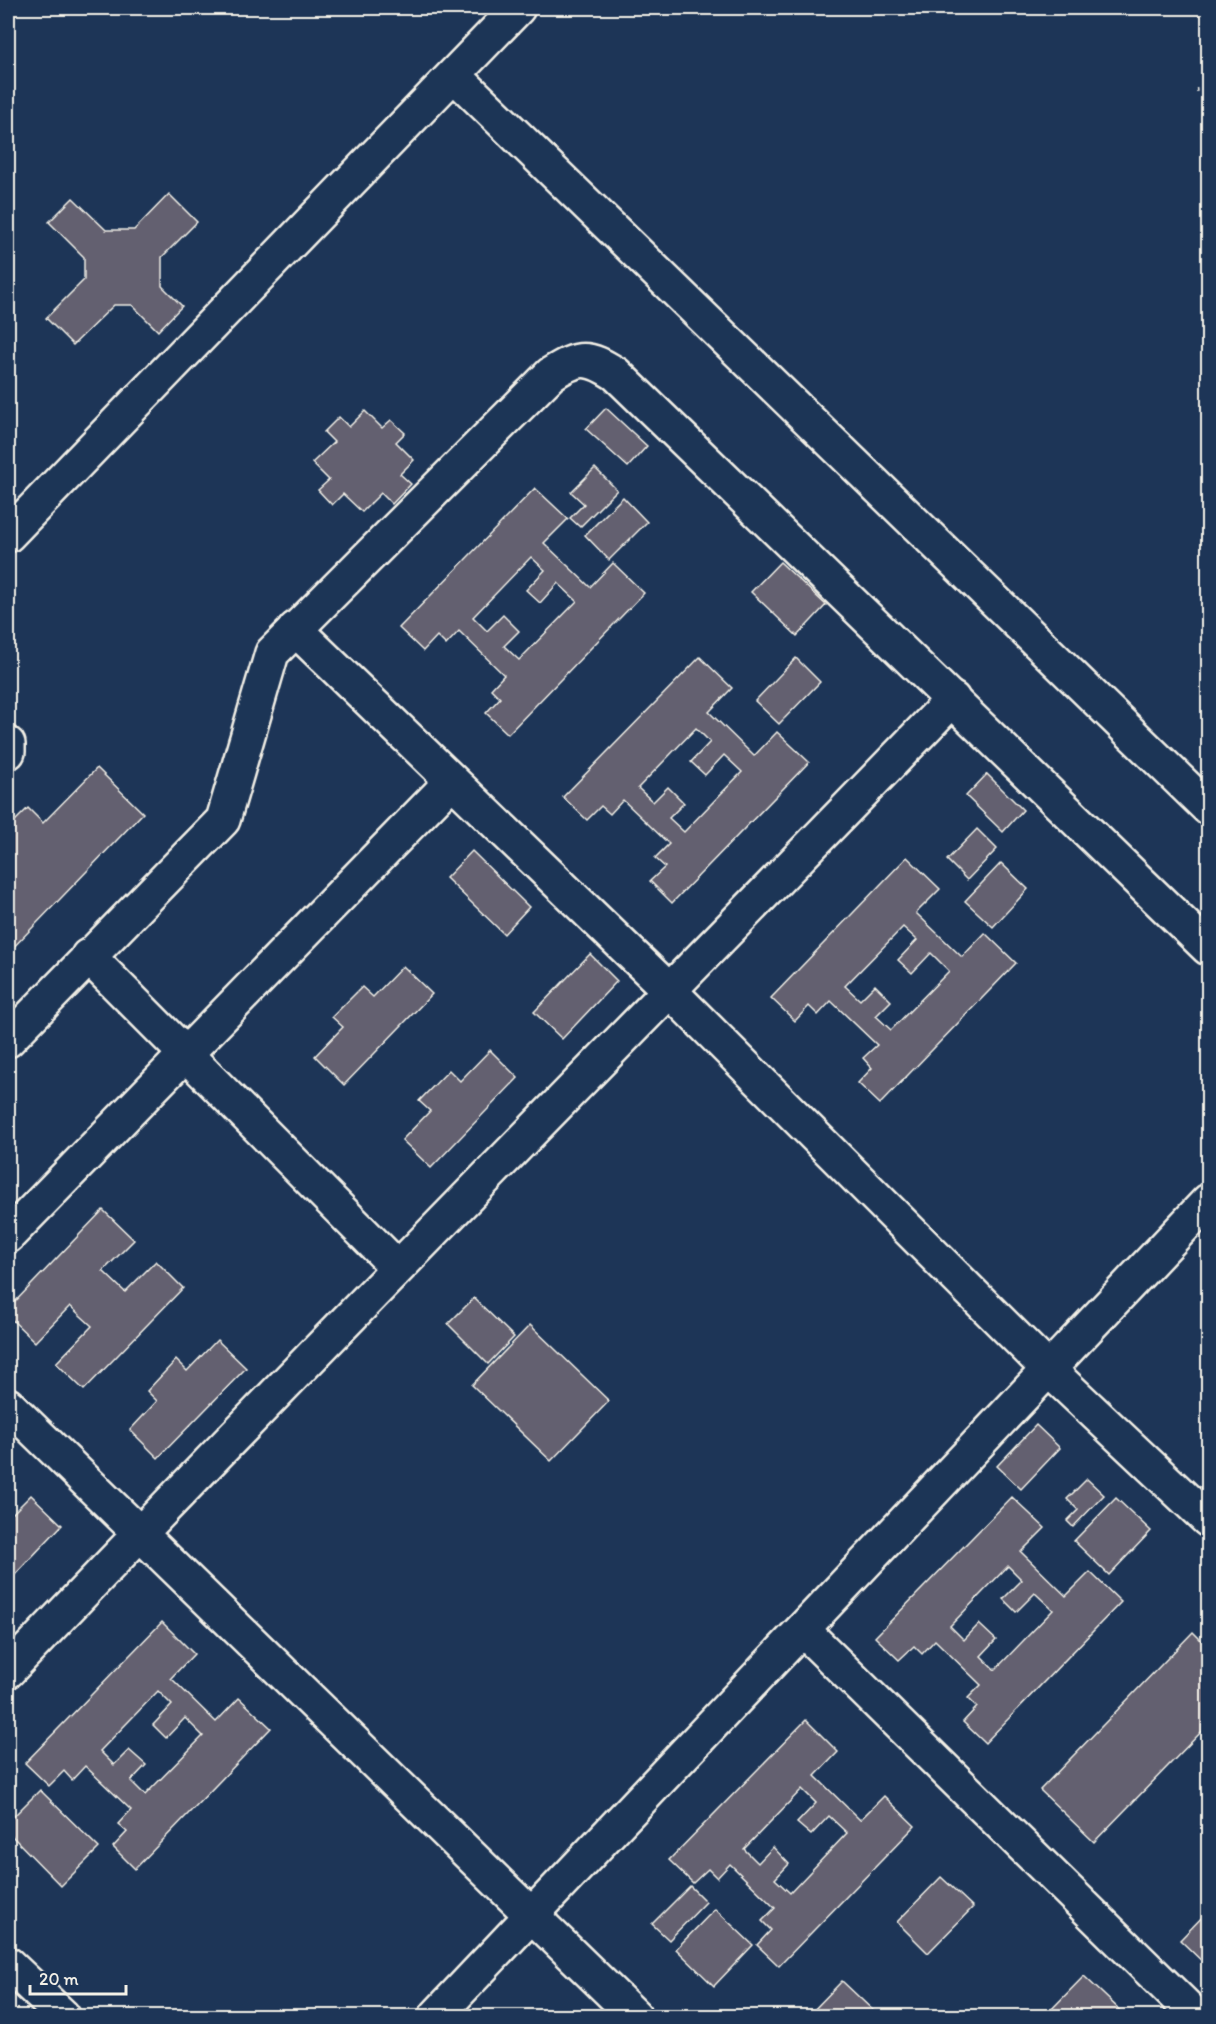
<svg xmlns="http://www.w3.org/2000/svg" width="1216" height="2024" font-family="Itim,sans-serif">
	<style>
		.building { fill: #646170; stroke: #f4f1e8; stroke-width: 1.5; fill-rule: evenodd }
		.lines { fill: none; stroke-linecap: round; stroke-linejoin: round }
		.minor-casing { stroke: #f4f1e8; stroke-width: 38 }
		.path { stroke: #f4f1e8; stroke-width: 4; stroke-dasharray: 1.5 4.5; stroke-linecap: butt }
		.minor { stroke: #1d3557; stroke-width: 33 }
	</style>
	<rect width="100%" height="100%" fill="#1d3557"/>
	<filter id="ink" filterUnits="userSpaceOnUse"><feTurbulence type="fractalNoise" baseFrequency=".0167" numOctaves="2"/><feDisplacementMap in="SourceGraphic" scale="12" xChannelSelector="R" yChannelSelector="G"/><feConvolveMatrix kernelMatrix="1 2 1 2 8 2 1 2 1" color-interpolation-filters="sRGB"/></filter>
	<g filter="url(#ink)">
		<g class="building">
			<path d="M169 194 197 222 162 257V286L182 306 158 331 132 305H114L73 345 46 318 84 280V257L49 222 73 198 106 230H134Z"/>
			<path d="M606 408 647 446 628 467 586 429Z"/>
			<path d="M365 411 382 428 391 420 405 433 396 442 414 460 400 474 411 484 392 504 381 493 362 512 343 494 332 505 318 490 329 480 312 463 334 442 324 432 339 417 349 427Z"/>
			<path d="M595 468 617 490 580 527 570 518 584 504 571 492Z"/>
			<path d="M535 488 568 519 544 543 590 587 613 563 644 593 508 734 486 713 500 698 491 689 504 675 459 631 446 645 437 636 423 651 399 628ZM531 557 545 570 526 590 540 603 558 583 577 601 519 660 504 646 519 631 503 615 487 631 473 617Z"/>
			<path d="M623 497 647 522 609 560 585 535Z"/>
			<path d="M780 562 826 605 797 636 751 592Z"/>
			<path d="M700 657 732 688 709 712 754 756 777 732 809 762 672 903 650 881 665 867 655 858 669 844 623 800 610 814 601 806 587 820 563 797ZM696 728 710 742 691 762 705 775 724 755 742 772 684 832 669 818 684 803 668 787 653 802 638 788Z"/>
			<path d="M796 658 820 682 779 724 755 701Z"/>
			<path d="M97 768 143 813 8 953V828L28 808 43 823Z"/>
			<path d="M987 774 1023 810 1003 832 966 796Z"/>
			<path d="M977 829 997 849 967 880 947 860Z"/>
			<path d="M472 851 529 907 504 934 446 878Z"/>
			<path d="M907 857 940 889 916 913 962 957 985 933 1016 963 880 1104 858 1083 872 1068 863 1058 877 1045 831 1001 818 1015 809 1006 795 1021 771 998ZM903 927 917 940 898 960 912 973 931 953 949 971 891 1030 876 1016 891 1001 875 985 860 1000 845 986Z"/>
			<path d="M1001 863 1028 889 993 927 965 901Z"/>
			<path d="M590 954 617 981 562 1039 534 1012Z"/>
			<path d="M403 966 432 994 344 1085 315 1056 343 1027 332 1017 362 987 373 997Z"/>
			<path d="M490 1050 518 1078 431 1168 402 1140 430 1111 419 1101 449 1070 460 1081Z"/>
			<path d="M103 1210 134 1240 103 1271 125 1292 156 1261 183 1288 84 1390 56 1363 92 1326 70 1306 35 1342 8 1316V1309Z"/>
			<path d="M474 1298 514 1337 488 1364 448 1324Z"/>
			<path d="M530 1325 609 1401 551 1461 472 1385Z"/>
			<path d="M217 1340 246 1368 158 1458 130 1430 157 1401 147 1391 176 1360 187 1371Z"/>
			<path d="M1036 1425 1060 1448 1021 1489 997 1466Z"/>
			<path d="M1087 1479 1104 1495 1073 1527 1067 1521 1078 1510 1067 1499Z"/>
			<path d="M31 1495 62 1525 8 1582V1518Z"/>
			<path d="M1012 1497 1045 1528 1021 1552 1066 1596 1090 1572 1121 1602 985 1743 963 1722 977 1707 968 1698 981 1685 935 1640 922 1654 914 1646 899 1660 875 1637ZM1008 1566 1022 1580 1003 1599 1016 1612 1035 1593 1053 1610 995 1670 981 1656 996 1640 979 1624 964 1640 950 1626Z"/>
			<path d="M1116 1498 1151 1531 1109 1575 1074 1541Z"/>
			<path d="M162 1622 194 1654 171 1678 216 1722 239 1698 271 1728 135 1869 113 1847 127 1832 118 1824 131 1810 85 1766 72 1780 64 1771 49 1786 25 1763ZM158 1691 172 1705 153 1725 166 1738 185 1718 203 1736 145 1795 131 1781 146 1765 129 1750 114 1765 100 1751Z"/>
			<path d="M1193 1632 1208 1647V1725L1094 1842 1040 1790Z"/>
			<path d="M806 1720 838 1752 815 1776 860 1820 884 1796 915 1826 779 1966 757 1945 771 1930 762 1921 775 1908 730 1864 717 1878 708 1869 693 1883 669 1860ZM802 1789 816 1803 797 1823 811 1835 829 1816 847 1833 790 1893 775 1879 789 1864 773 1847 758 1863 744 1849Z"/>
			<path d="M40 1790 99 1848 61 1886 8 1832V1822Z"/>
			<path d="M941 1877 973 1907 928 1953 897 1922Z"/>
			<path d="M690 1886 706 1902 669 1940 652 1924Z"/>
			<path d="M715 1909 753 1945 714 1986 676 1949Z"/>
			<path d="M1208 1911V1967L1180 1940Z"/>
			<path d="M1084 1976 1122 2012 1117 2016H1045Z"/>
			<path d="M842 1981 879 2016H808Z"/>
		</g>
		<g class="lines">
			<defs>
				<g id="minor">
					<path d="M454 75 1208 808"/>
					<path d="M8 535 518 8"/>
					<path d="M295 629 670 991 1049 1370 1208 1520"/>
					<path d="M8 744V752"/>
					<path d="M88 956 396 1266"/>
					<path d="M8 1040 223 820 272 653 551 374C579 356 588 356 616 374L1208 948"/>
					<path d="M8 1236 451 782"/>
					<path d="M8 1405 635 2016"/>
					<path d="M803 1630 1196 2016"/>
					<path d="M8 1671C320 1344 639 1024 953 699"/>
					<path d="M8 1964 63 2016"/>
					<path d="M436 2016 1208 1201"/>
				</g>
			</defs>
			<use href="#minor" class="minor-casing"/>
			<path class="path" d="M1196 90 1208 89"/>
			<use href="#minor" class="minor"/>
		</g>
	</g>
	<rect width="1216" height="2024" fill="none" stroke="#1d3557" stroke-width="30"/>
	<rect x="15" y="15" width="1186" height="1994" fill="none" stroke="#f4f1e8" stroke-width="2" filter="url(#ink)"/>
	<path d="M30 1985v9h96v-9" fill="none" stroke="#f4f1e8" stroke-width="3"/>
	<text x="39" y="1985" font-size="18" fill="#f4f1e8" stroke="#1d3557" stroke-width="4.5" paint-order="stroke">20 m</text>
</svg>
